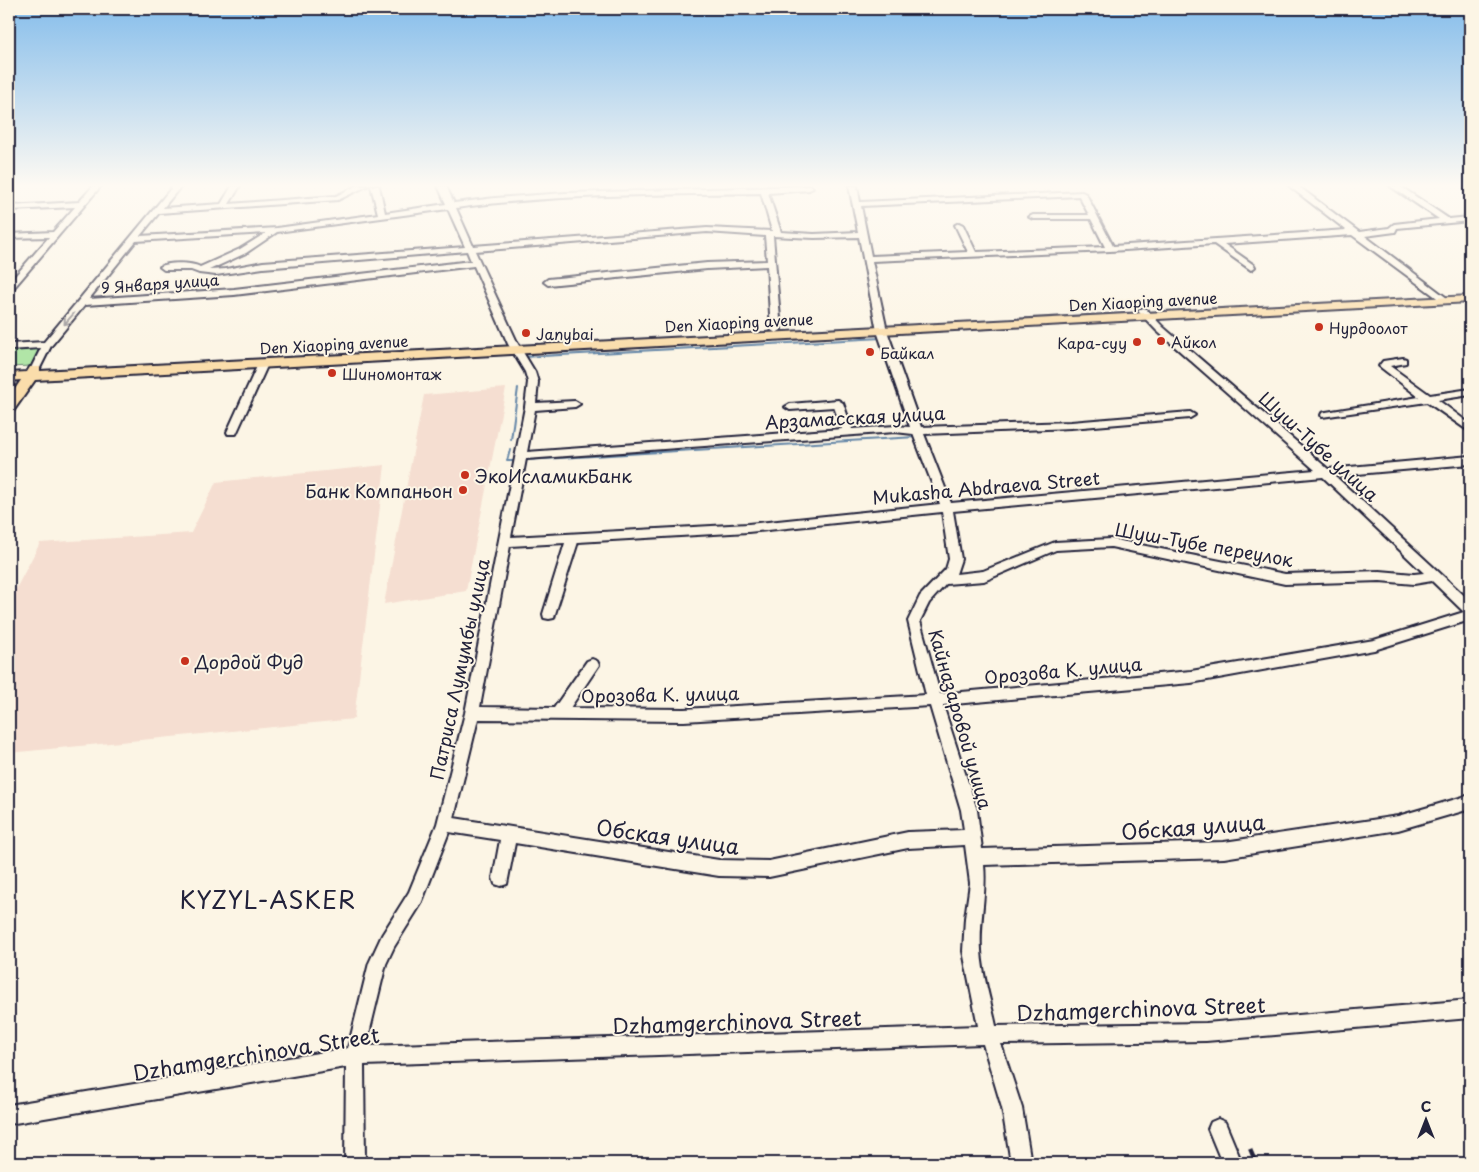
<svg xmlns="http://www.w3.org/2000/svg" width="1479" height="1172" font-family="'Playpen Sans',sans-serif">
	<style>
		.built { fill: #f5ded1 }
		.green { fill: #b1e5a7; stroke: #6a8471 }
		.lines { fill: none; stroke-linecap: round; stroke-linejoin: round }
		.stream { stroke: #6587a8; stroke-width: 2 }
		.minor-casing { stroke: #22223b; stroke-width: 4 }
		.major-casing { stroke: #22223b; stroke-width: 4 }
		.minor { fill: #fcf5e5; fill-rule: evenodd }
		.major { fill: #faddab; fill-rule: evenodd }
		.rail { stroke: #22223b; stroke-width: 4; stroke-dasharray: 11 5; stroke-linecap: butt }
		.oneway { stroke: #9a9698 }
		.poi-dot { fill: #c8321e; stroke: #fcf5e5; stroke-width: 2 }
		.labels { text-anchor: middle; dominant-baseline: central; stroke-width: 4; stroke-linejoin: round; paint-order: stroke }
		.far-street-label { font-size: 15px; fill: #22223b; stroke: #fcf5e5 }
		.far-poi-label { font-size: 15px; fill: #22223b; stroke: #fcf5e5; text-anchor: start }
		.street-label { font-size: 18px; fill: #22223b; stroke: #fcf5e5 }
		.poi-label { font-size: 18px; fill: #22223b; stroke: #fcf5e5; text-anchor: start }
		.near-street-label { font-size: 21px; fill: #22223b; stroke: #fcf5e5 }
		.near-quarter-label { font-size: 24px; letter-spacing: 1px; fill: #22223b; stroke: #fcf5e5 }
	</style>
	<rect width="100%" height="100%" fill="#fcf5e5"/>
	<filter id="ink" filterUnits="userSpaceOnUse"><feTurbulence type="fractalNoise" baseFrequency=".02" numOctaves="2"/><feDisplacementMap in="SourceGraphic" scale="10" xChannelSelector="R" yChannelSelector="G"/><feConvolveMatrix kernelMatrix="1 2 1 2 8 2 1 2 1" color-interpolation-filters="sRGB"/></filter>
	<g filter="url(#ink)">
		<g class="built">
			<path d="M506 388 466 591 384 604 424 395Z"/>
			<path d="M385 465 354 719 9 753V602L40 543 191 533 216 482Z"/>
		</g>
		<path class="green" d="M41 348 31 366 9 367V349Z"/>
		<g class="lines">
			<g class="stream">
				<path d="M890 341 926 437H922"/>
				<path d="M523 357 882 338"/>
				<path d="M511 440 518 388"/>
				<path d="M510 450 507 461H516"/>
				<path d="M526 460 916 437"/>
			</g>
			<defs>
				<g id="minor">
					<path d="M93 186H101L12 290 9 291V283L49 237 9 238V234L53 232 75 207 9 210V206L79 202Z"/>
					<path d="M173 186H181L163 208 221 204 232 186H240L229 204 336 196 356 186H367L338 200 159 213 140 236 277 228 378 214 371 186H379L385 213 446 204 438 186H446L454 203 495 198 565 193 811 186 813 188 809 190 768 193 781 232 814 234 858 232 849 186H857L860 202 1082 192 1086 194 1113 246 1346 230 1289 186H1298L1359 232 1389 228 1394 224 1439 219 1390 186H1400L1449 219 1470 217V221L1397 228 1395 232 1365 236 1447 298V302L1444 303 1352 235 1224 244 1254 265 1255 267 1251 270 1214 244 1110 251 872 261 887 331 921 427 1071 422 1190 412 1195 415 1190 418 1071 428 924 434 951 503 1315 470 1157 331 1138 311 1143 308 1146 309 1163 327 1328 469 1470 456V464L1335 476 1470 601V620L1374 650 1191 683 943 705 977 810 982 849 1224 842 1398 816 1470 795V809L1398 830 1224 858 984 865C987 893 979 921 981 950 982 974 991 1002 996 1026L1206 1023 1470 1000V1018L1206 1041 1001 1044 1022 1108 1031 1163H1011L1002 1108 983 1044 364 1065 365 1163H345L346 1067 9 1124V1105L348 1048 369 963 382 935 409 892 437 824 465 713 525 407 528 382 525 372 508 344 474 266 234 295 85 305 51 346 39 370 36 371 31 368 41 348 9 350V344L44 342ZM761 193 772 231 707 228 473 246 456 208C557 194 659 195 761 193ZM1079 196 1089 215H1033L1029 217 1033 219H1091L1105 247 976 252 963 225 959 223 955 225 968 252 871 256 861 206ZM448 209 465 247 263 262 226 269 209 270 246 253 277 232ZM707 232 765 236 767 261 707 263 548 279 544 282 548 285 707 269 767 266 771 330 776 333 781 330 773 236 814 238 859 237 877 331 910 427 895 426 852 429 843 403 838 400 790 404 785 407 790 410 834 407 842 429 527 452 535 410 575 407 580 404 575 401 536 403 538 382 535 372 518 344 475 251ZM266 233 240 249 200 267C191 262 167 262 160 267L164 270H191L199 273 216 275 263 268 467 251 471 261 234 289 89 299 136 241ZM895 432 913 434 940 504 748 524 511 537 526 459ZM1323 477 1424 573 1414 574 1380 571 1285 574 1111 539 1055 542 983 571 956 574 961 559 953 511ZM942 512 949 559 946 569 920 596 908 621 926 695 684 709 570 708 599 665 597 661 592 659 587 661 554 708 480 707 510 546 565 543 543 614 544 618 549 619 554 618 555 614 578 542 748 532ZM1111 547 1285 584 1380 581 1414 584 1432 581 1464 612 1374 640 1191 671 940 694 920 621 929 603 946 584 984 581 1056 550ZM930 706 961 810 964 830 908 832 769 861 719 860 454 818 478 719 684 721ZM449 832 500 840 493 878 495 884 501 886 507 884 515 843 719 876 769 877 908 848 965 845 970 883 965 918 963 951 978 1026 366 1046 386 964 394 947 421 904Z"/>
					<path d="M1470 186V189L1466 187V186Z"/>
					<path d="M1403 358 1406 359V363L1390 366 1430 395 1470 389V395L1438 400 1470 424V432L1427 402 1322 417 1321 415 1322 413 1326 412 1419 397 1379 366 1383 361Z"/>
					<path d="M263 361 268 364 237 432 236 434H228L227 432 258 364Z"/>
					<path d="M1218 1119 1225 1122 1242 1163H1222L1208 1129 1211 1122Z"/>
				</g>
				<path id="major" d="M1470 296V302L35 380 14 410 9 411V398L21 380 9 381V373L27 372 30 367H40V371Z"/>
			</defs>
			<use href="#minor" class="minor-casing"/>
			<use href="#major" class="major-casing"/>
			<use href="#minor" class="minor"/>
			<use href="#major" class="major"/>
			<path class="rail" d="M1250 1149 1256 1163"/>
		</g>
		<defs><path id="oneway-shaft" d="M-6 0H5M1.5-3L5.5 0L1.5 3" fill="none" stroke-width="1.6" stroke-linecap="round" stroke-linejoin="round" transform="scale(1.25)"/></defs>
		<use class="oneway" href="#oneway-shaft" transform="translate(69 319) rotate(131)"/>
	</g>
	<linearGradient id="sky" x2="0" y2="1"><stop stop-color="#85bdeb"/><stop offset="0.53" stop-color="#fefaf3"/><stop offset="1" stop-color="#fefaf3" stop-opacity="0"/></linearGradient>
	<rect width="1479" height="350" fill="url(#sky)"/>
	<g class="poi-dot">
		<circle cx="1319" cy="327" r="5"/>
		<circle cx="526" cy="333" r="5"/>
		<circle cx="1161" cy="341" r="5"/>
		<circle cx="1137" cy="342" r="5"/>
		<circle cx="870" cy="352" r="5"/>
		<circle cx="332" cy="373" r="5"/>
		<circle cx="465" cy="475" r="5"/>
		<circle cx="463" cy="490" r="5"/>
		<circle cx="185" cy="661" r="5"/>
	</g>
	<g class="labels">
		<g class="far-street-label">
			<text transform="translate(160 283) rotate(-4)">9 Января улица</text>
			<text transform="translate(1143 301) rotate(-3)">Den Xiaoping avenue</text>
			<text transform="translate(739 322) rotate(-3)">Den Xiaoping avenue</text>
			<text transform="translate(334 344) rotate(-3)">Den Xiaoping avenue</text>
		</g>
		<g class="far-poi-label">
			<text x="1329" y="327">Нурдоолот</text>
			<text x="536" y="333">Janybai</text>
			<text x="1171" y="341">Айкол</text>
			<text x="1127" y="342" text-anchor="end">Кара-суу</text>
			<text x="880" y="352">Байкал</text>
			<text x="342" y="373">Шиномонтаж</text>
		</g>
		<g class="street-label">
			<text transform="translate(855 417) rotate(-3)">Арзамасская улица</text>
			<text transform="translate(1319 446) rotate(42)">Шуш-Тубе улица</text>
			<text transform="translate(986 487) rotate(-5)">Mukasha Abdraeva Street</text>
			<text transform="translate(1204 544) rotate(10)">Шуш-Тубе переулок</text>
			<text transform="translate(459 669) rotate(-78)">Патриса Лумумбы улица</text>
			<text transform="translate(1063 670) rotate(-5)">Орозова К. улица</text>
			<text transform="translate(660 694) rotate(-1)">Орозова К. улица</text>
			<text transform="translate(961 719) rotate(74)">Кайназаровой улица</text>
		</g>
		<g class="poi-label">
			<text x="475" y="475">ЭкоИсламикБанк</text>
			<text x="453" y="490" text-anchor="end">Банк Компаньон</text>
			<text x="195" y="661">Дордой Фуд</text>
		</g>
		<g class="near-street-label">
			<text transform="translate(1193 826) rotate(-4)">Обская улица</text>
			<text transform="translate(668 836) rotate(8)">Обская улица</text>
			<text transform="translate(1141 1008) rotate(-2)">Dzhamgerchinova Street</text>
			<text transform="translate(737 1021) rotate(-2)">Dzhamgerchinova Street</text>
			<text transform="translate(256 1053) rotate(-9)">Dzhamgerchinova Street</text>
		</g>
		<g class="near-quarter-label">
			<text x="268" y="899">KYZYL-ASKER</text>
		</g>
	</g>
	<rect width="1479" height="1172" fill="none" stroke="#fcf5e5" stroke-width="30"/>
	<rect x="15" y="15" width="1449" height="1142" fill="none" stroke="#22223b" stroke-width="2" filter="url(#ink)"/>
	<g transform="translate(1426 1120)" stroke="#fcf5e5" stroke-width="4" paint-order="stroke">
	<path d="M0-4L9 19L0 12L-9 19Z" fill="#22223b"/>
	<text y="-8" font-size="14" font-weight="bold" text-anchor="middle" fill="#22223b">С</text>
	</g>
</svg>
